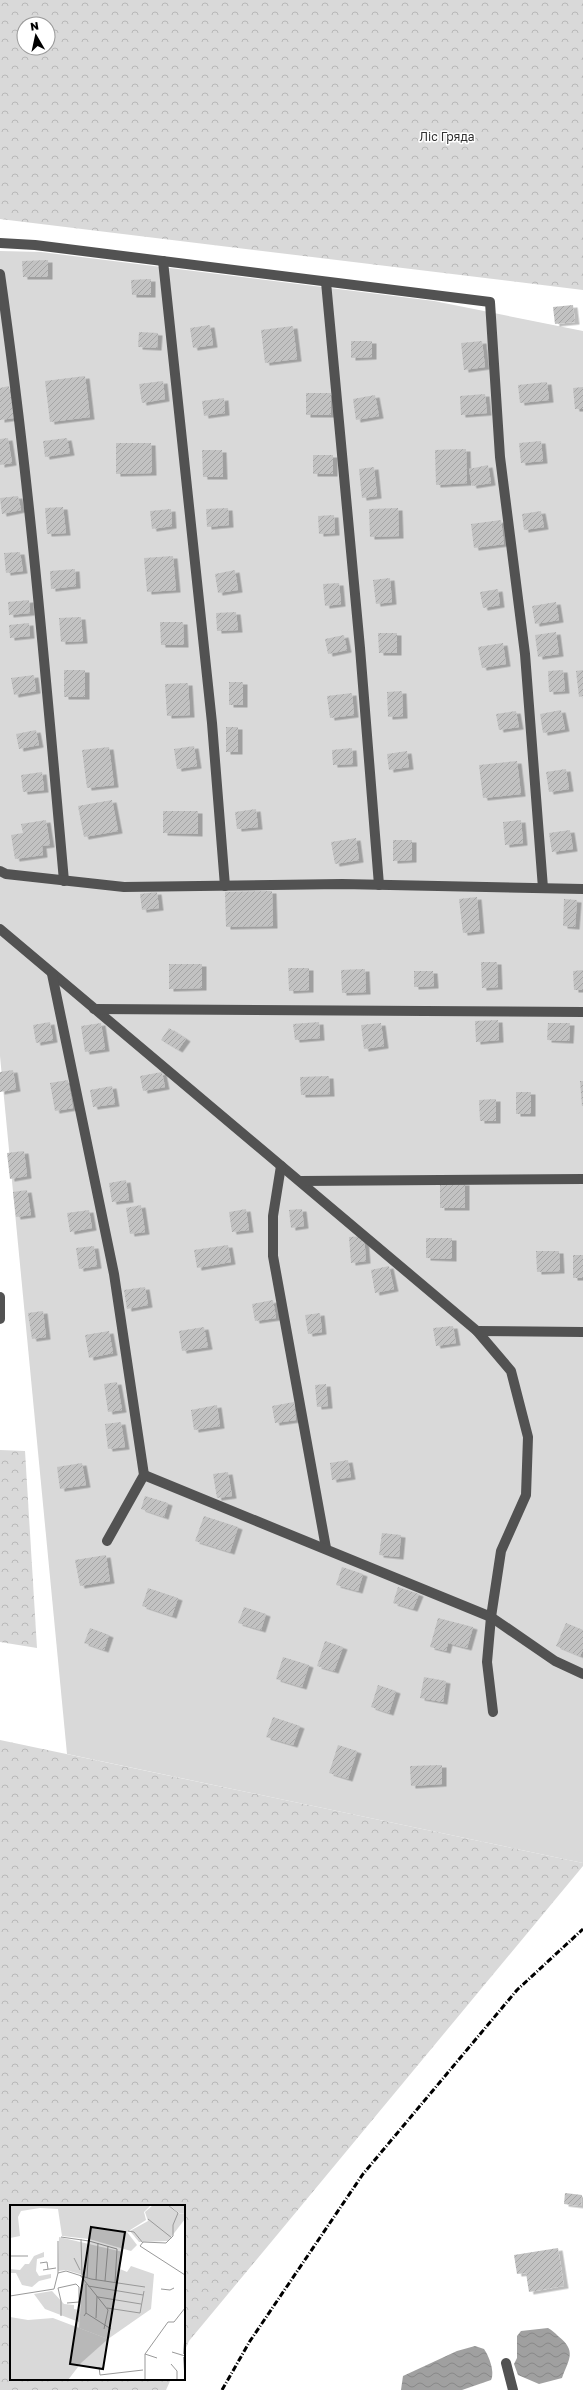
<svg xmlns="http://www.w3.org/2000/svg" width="583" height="2390" font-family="'Golos Text',sans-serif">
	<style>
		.green { fill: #d9d9d9 }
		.forest { fill: url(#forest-crowns); fill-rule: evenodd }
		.water { fill: url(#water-waves) }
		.building { fill: url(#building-hatch); filter: url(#shadow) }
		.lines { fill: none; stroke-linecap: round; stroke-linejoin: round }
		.minor { stroke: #525252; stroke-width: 10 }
		.rail { stroke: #000; stroke-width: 3; stroke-dasharray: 6 2 1 2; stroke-linecap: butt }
		.labels { text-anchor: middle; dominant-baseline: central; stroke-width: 3; stroke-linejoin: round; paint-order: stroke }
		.park-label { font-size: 12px; fill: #303030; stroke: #fff }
		.inset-river { fill: none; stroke: #a0a0a0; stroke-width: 2 }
		.inset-road { fill: none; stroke: #999; stroke-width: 1 }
		.view { fill: #000; fill-opacity: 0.15; stroke: #000; stroke-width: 2 }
		.inset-edge { fill: none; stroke: #000; stroke-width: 2 }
	</style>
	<defs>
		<pattern id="forest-crowns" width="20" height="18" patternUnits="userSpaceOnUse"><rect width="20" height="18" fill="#d9d9d9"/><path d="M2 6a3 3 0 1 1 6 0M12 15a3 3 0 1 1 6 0" fill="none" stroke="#b8b8b8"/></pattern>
		<pattern id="water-waves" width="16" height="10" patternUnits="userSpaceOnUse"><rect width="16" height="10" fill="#a0a0a0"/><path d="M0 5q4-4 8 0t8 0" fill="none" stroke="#888"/></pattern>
		<pattern id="building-hatch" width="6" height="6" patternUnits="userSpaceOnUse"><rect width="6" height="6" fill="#c2c2c2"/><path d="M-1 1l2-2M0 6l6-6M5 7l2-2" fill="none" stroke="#a5a5a5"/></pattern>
		<filter id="shadow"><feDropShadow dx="4.5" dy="2.5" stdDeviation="0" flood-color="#0004"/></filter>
	</defs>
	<rect width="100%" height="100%" fill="#fff"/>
	<path class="green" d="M0 251 41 252 434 301 583 331V1863L67 1754 0 1056Z"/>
	<g class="forest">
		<path d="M0 0H583V290L0 219ZM24 24H48V48H24Z"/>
		<path d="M0 1450 25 1451 37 1648 0 1642Z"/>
		<path d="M0 1740 583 1863V1866L189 2341 184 2352V2206H11V2379H171L166 2390H0Z"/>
	</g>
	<g class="water">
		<path d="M548 2328C552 2330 555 2333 558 2336 577 2351 569 2359 562 2378L539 2384 518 2375 514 2364 517 2358V2336L521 2331Z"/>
		<path d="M475 2346 484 2349C489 2356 495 2372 491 2380L462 2390H401L403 2376 457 2351Z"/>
	</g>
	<g class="building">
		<path d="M48 260V277H23L22 261Z"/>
		<path d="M151 279V295H132L131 280Z"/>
		<path d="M573 305 575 322 555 324 553 307Z"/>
		<path d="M210 325 213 345 193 348 190 328Z"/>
		<path d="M293 326 297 359 265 363 261 330Z"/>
		<path d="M139 332 158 333 157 348 138 347Z"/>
		<path d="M351 341H372V357L351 358Z"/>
		<path d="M482 341 485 367 464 370 461 343Z"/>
		<path d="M85 376 90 417 50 422 45 381Z"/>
		<path d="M163 381 165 399 142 403 139 384Z"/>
		<path d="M547 382 549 400 520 403 518 385Z"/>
		<path d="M9 386 14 418 0 420V388Z"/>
		<path d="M583 387V409H575L573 388Z"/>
		<rect x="306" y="393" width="25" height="22"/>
		<path d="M485 394 487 413 461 415 460 396Z"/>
		<path d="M375 395 379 416 356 420 353 399Z"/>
		<path d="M224 398 225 413 204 416 202 401Z"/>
		<path d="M8 438 12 463 0 465V439Z"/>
		<path d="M67 438 70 453 45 457 43 441Z"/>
		<path d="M541 441 543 461 521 463 519 443Z"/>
		<path d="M116 443H151L152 473 116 474Z"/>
		<path d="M466 449 467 483 436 485 435 450Z"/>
		<path d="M202 450H222L223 477H203Z"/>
		<rect x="313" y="455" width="20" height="19"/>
		<path d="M488 465 491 483 472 486 469 469Z"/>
		<path d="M374 467 377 496 362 498 359 469Z"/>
		<path d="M18 496 21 510 2 514 0 498Z"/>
		<path d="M63 507 66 533 47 534 45 508Z"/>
		<path d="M228 508 229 525 207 527 206 509Z"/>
		<path d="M398 508 399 536 370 537 369 509Z"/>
		<path d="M171 509 172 526 152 529 150 511Z"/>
		<path d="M541 511 544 527 524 530 522 514Z"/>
		<path d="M334 515 335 533 319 534 318 516Z"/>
		<path d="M501 520 504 544 474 548 471 524Z"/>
		<path d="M20 552 23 571 6 573 4 553Z"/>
		<path d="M173 556 176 590 147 592 144 558Z"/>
		<path d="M75 569 76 586 51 589 50 571Z"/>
		<path d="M235 570 238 590 218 593 215 574Z"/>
		<path d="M390 578 392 602 376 604 373 580Z"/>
		<path d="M339 583 341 604 325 606 323 584Z"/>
		<path d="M498 589 500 605 483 608 480 592Z"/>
		<path d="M29 600 30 613 9 615 8 602Z"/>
		<path d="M556 602 559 620 535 624 532 606Z"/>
		<path d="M236 612 238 630 217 631 216 613Z"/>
		<path d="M81 617 83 641 61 642 59 618Z"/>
		<path d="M160 622H183L184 645H161Z"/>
		<path d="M29 623 30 636 10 638 9 625Z"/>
		<path d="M556 632 559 654 538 657 535 635Z"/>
		<path d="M378 633H397V653H379Z"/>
		<path d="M344 635 347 650 328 654 325 639Z"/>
		<path d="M503 643 506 664 482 668 478 647Z"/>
		<rect x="64" y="670" width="21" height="27"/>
		<path d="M563 670 565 691 549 692 548 671Z"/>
		<path d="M583 670V696L579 697 576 671Z"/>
		<path d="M34 675 36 691 14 695 11 678Z"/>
		<rect x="229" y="682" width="14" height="23"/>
		<path d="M188 683 190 715 167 716 165 684Z"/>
		<path d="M402 691 403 716 388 717 387 692Z"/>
		<path d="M352 693 354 715 330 718 327 696Z"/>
		<path d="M561 710 565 729 543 733 540 714Z"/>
		<path d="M516 711 519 727 499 730 496 714Z"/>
		<rect x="226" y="727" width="12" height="25"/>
		<path d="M36 730 39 745 19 749 16 734Z"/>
		<path d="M194 746 197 766 177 769 174 749Z"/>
		<path d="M109 747 114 785 87 788 82 750Z"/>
		<path d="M352 748 353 764 333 765 332 750Z"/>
		<path d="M407 751 409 767 389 770 387 754Z"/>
		<path d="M517 761 521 794 483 798 479 765Z"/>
		<path d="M566 769 569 789 549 792 546 772Z"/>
		<path d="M42 772 44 790 23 792 21 775Z"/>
		<path d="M112 800 118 831 84 837 78 806Z"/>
		<path d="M256 809 258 827 237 829 235 812Z"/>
		<path d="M163 811H198V834L163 833Z"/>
		<path d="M46 820 50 845 42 846 43 855 15 859 11 835 23 833 21 824Z"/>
		<path d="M521 820 523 843 505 845 503 822Z"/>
		<path d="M570 830 573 849 552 852 549 833Z"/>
		<path d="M356 838 359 860 335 864 331 842Z"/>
		<path d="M393 840H412V860L393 861Z"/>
		<path d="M272 891 273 926 226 927 225 892Z"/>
		<path d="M157 892 159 908 142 910 140 894Z"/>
		<path d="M477 897 480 931 463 933 459 899Z"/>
		<path d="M564 899 577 900 575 927 563 926Z"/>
		<path d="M481 962H497L498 987 482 988Z"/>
		<path d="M169 964H202V988L169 989Z"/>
		<path d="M288 968H309V990L289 991Z"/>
		<path d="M365 969 366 992 342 993 341 970Z"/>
		<path d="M583 970V990H574L573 971Z"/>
		<path d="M414 971H433L434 986 414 987Z"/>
		<path d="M498 1020 499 1040 476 1042 475 1021Z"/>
		<path d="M50 1022 53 1040 36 1043 33 1025Z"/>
		<path d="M319 1022 320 1038 295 1040 293 1024Z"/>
		<path d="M101 1023 105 1049 85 1052 81 1026Z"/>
		<path d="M381 1023 384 1046 364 1049 361 1025Z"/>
		<path d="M548 1023H570L569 1041 547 1040Z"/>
		<path d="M169 1028 186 1039 178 1050 161 1040Z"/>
		<path d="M13 1070 16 1089 0 1092V1072Z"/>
		<path d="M162 1072 165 1087 143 1091 140 1076Z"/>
		<path d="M329 1076 330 1094 301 1095 300 1077Z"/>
		<path d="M68 1080 73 1108 55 1111 50 1083Z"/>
		<path d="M580 1081H583V1106H582Z"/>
		<path d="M112 1086 115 1104 93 1107 90 1090Z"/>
		<rect x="516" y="1092" width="15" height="22"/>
		<path d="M496 1099V1121H480L479 1100Z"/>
		<path d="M24 1151 27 1176 10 1179 7 1153Z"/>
		<path d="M126 1180 129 1200 112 1202 109 1183Z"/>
		<rect x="440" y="1183" width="25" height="25"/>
		<path d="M27 1190 31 1215 16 1217 13 1192Z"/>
		<path d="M141 1205 145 1232 130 1234 126 1208Z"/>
		<path d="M246 1209 249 1230 232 1232 229 1212Z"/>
		<path d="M302 1209 304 1226 291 1228 289 1210Z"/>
		<path d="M89 1210 92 1228 70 1232 67 1213Z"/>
		<path d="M364 1236 366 1261 351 1263 349 1237Z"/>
		<path d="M426 1238H452V1259L426 1258Z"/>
		<path d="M228 1245 231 1262 197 1268 194 1250Z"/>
		<path d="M94 1246 97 1266 79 1269 76 1248Z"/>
		<path d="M536 1251H559L560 1271 537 1272Z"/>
		<rect x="573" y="1255" width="10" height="23"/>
		<path d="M389 1266 394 1289 375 1293 371 1270Z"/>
		<path d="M145 1287 148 1305 127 1309 124 1290Z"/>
		<path d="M273 1300 276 1318 255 1321 252 1304Z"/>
		<path d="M43 1311 46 1337 32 1339 28 1313Z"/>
		<path d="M320 1313 322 1332 308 1334 305 1315Z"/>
		<path d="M453 1326 456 1343 436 1346 433 1328Z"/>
		<path d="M204 1327 208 1347 182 1351 179 1331Z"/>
		<path d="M109 1331 113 1353 89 1358 85 1335Z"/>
		<path d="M117 1382 122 1410 108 1412 104 1384Z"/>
		<path d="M326 1384 328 1406 317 1407 315 1385Z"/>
		<path d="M294 1402 296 1420 275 1423 272 1406Z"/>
		<path d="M217 1405 220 1426 194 1430 191 1410Z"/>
		<path d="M121 1422 125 1447 108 1449 105 1424Z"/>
		<path d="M348 1460 351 1477 332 1480 330 1463Z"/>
		<path d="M82 1463 86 1485 60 1489 57 1467Z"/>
		<path d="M228 1472 232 1496 217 1498 213 1474Z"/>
		<path d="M145 1496 168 1503 164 1517 141 1509Z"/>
		<path d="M204 1516 238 1527 230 1552 195 1541Z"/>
		<path d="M382 1533 401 1535 399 1557 379 1555Z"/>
		<path d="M106 1555 110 1581 80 1586 75 1560Z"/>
		<path d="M342 1567 363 1574 358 1591 336 1585Z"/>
		<path d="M398 1587 419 1594 413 1609 393 1603Z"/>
		<path d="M148 1588 178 1598 172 1616 142 1606Z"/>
		<path d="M244 1607 266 1614 261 1630 238 1623Z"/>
		<path d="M438 1618 473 1627 467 1648 448 1643 446 1651 430 1647Z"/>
		<path d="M566 1623 583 1630V1650L580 1656 556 1646Z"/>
		<path d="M90 1628 109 1635 104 1650 84 1643Z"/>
		<path d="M325 1641 343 1647 334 1671 317 1666Z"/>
		<path d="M283 1657 309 1665 302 1687 276 1679Z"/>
		<path d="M424 1677 446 1681 443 1702 420 1698Z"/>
		<path d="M378 1685 396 1691 389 1713 371 1707Z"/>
		<path d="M273 1717 300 1726 293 1745 266 1737Z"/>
		<path d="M338 1745 357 1751 348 1779 329 1773Z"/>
		<path d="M442 1765V1784L411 1786 410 1766Z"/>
		<path d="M565 2193 582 2195 581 2206 564 2204Z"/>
		<path d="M558 2248 564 2286 529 2292 526 2273 517 2274 514 2255Z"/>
	</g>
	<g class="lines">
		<g class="minor">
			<path d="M0 243 35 245 490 302 500 457 525 654 543 888"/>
			<path d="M163 261 212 723 225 886"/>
			<path d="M0 274C29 476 46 679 64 881"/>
			<path d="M326 282 360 648 379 885"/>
			<path d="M0 871 6 874 124 887 342 884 583 889"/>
			<path d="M0 929 477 1331 511 1371 528 1437 526 1495 501 1551 491 1617 487 1662 493 1712"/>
			<path d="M52 974 114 1274 144 1475 107 1541"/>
			<path d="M94 1009 583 1012"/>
			<path d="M281 1166 273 1216V1256L326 1548"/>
			<path d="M300 1181 583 1179"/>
			<path d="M0 1297V1319"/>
			<path d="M477 1331 583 1332"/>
			<path d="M144 1475 491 1617 555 1661 583 1674"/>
			<path d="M506 2363 513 2390"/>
		</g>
		<path class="rail" d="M222 2390 250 2341 363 2174 517 1990 583 1929"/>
	</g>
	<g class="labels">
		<g class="park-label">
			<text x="447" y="136">Ліс Гряда</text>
		</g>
	</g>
	<g transform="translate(10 2205)">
		<rect width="175" height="175" fill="#fff"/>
		<path d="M143 0H158L167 8 175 9V14L158 36 129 37 120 26 138 16 135 7ZM49 32 113 47 110 64 117 67 121 61 144 69 141 104 98 134 69 123 73 70 56 65 48 66Z" fill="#d9d9d9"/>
		<path d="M0 0H141L134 7 136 15 117 27 127 40 121 46 79 34 52 31 48 4 30 3 11 6 8 12 10 31 0 33ZM159 0H175V9L169 8ZM34 47V52L27 54 26 66 29 71 41 69V73L29 76 22 82 12 80 6 68H0V64L10 65 15 59H19L24 51ZM42 86 54 99 64 100V104L70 105 69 117 35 104 24 89ZM0 112 18 115 43 113 98 134 71 158 58 175H0Z" fill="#d9d9d9"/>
		<path class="inset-river" d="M174 149 175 137M174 152 175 166"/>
		<path class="inset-road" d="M158 0 168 8 163 20V31L156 38 133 37 130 41 175 70M138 14 162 33M118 26 124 27 133 38M51 32 79 36 107 44 105 78M71 34 72 70M48 36V68M0 51H18M64 53 70 65M30 58 37 57 38 64M33 65 46 63M70 70 98 105 94 124M77 73 79 36M86 75 88 38M95 76 98 41M78 81 133 90M151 84 160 85 164 83M0 91 44 84 48 68 56 66 81 74 135 82M88 92 131 99M97 103 130 108 134 86M76 108 101 124M51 111V96L48 83 66 79 69 82V97L57 98M74 111 76 108V79M86 113 87 91M162 147 175 151M135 149 147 153M161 159 167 166V175M89 162 90 170 133 165M135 175V149L158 117H164L175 103"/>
		<path class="view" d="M81 22 115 27 93 164 60 159Z"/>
		<rect width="175" height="175" class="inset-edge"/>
	</g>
	<g transform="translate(36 36) rotate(351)"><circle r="19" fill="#ffffff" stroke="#999999"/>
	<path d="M0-3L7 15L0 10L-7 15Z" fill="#000000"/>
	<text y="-6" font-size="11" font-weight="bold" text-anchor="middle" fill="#000000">N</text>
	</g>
</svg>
